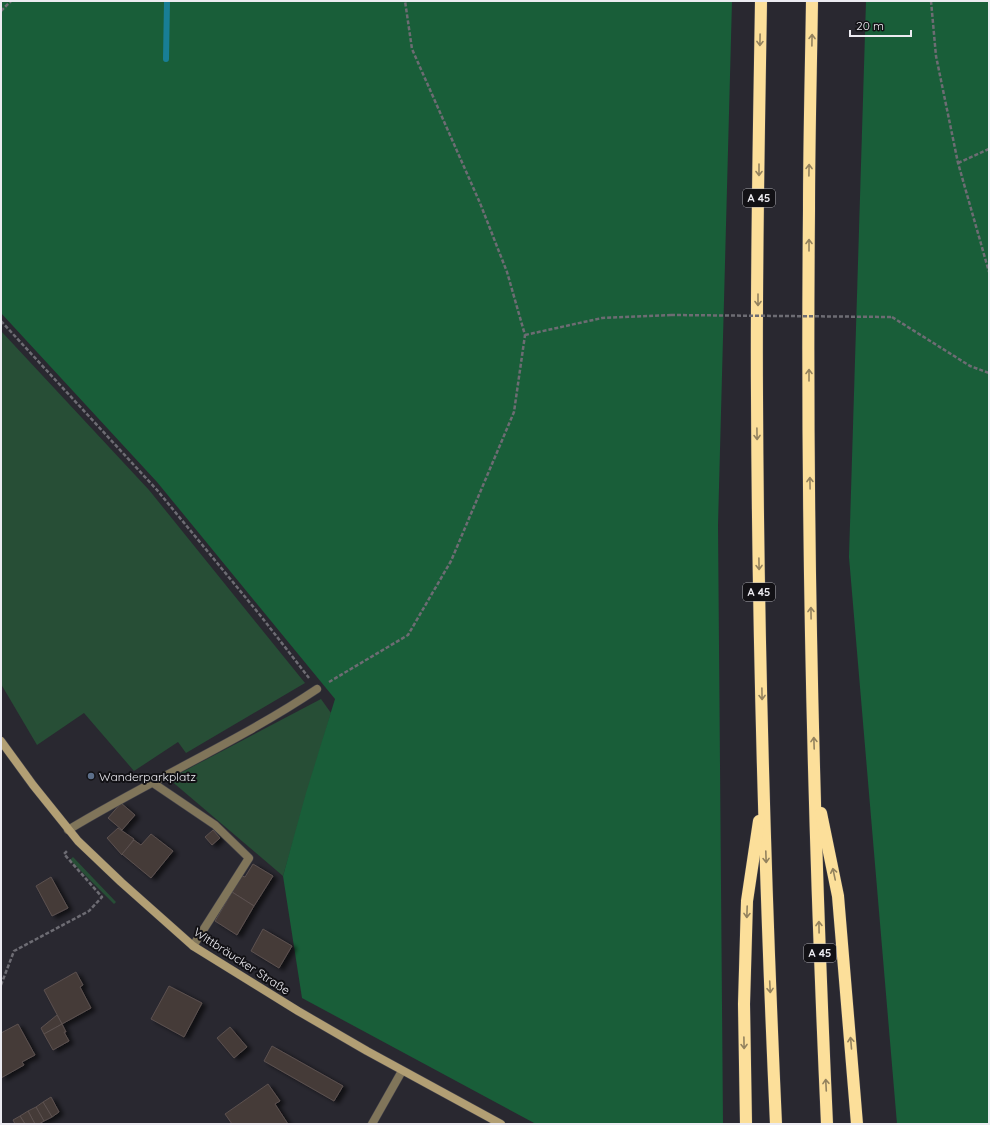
<svg xmlns="http://www.w3.org/2000/svg" width="990" height="1125" font-family="Quicksand,sans-serif">
	<style>
		.green { fill: #274e36 }
		.forest { fill: #195e39 }
		.lines { fill: none; stroke-linecap: round; stroke-linejoin: round }
		.stream { stroke: #187e95; stroke-width: 6 }
		.building { fill: #453b39; stroke: #5c514f; filter: url(#shadow) }
		.service-casing { stroke: #44434b; stroke-width: 9 }
		.tertiary-casing { stroke: #44434b; stroke-width: 9 }
		.secondary-casing { stroke: #44434b; stroke-width: 9 }
		.motorway-casing { stroke: #44434b; stroke-width: 13 }
		.path { stroke: #6d6c73; stroke-width: 2.5; stroke-dasharray: 4 2; stroke-linecap: butt }
		.service { stroke: #80755a; stroke-width: 8 }
		.tertiary { stroke: #80755a; stroke-width: 8 }
		.secondary { stroke: #b29f74; stroke-width: 8 }
		.motorway { stroke: #fcdf9a; stroke-width: 12 }
		.path-bridge { stroke: #6d6c73; stroke-width: 2.5; stroke-dasharray: 4 2; stroke-linecap: butt }
		.oneway { stroke: #93825e }
		.service-dot { fill: #5c6f8a; stroke: #121115; stroke-width: 1.5 }
		.labels { text-anchor: middle; dominant-baseline: central; stroke-width: 4; stroke-linejoin: round; paint-order: stroke }
		.shield { fill: #121115; stroke: #abaaaf; stroke-width: 1 }
		.shield-label { font-size: 11px; font-weight: bold; fill: #ecebf1 }
		.poi-label { font-size: 12px; fill: #ecebf1; stroke: #121115; text-anchor: start }
		.street-label { font-size: 12px; fill: #ecebf1; stroke: #121115 }
	</style>
	<defs>
		<filter id="shadow"><feDropShadow dx="4.5" dy="2.5" stdDeviation="2" flood-color="#0009"/></filter>
	</defs>
	<rect width="100%" height="100%" fill="#292830"/>
	<g class="green">
		<path d="M1 331 149 490 305 683 186 753 178 742 134 771 84 713 37 745 1 684Z"/>
		<path d="M321 699 331 713 283 876 169 779Z"/>
		<path d="M73 857 116 902 114 904 70 860Z"/>
	</g>
	<g class="forest">
		<path d="M1 1H732L718 525 723 1124H536L302 998 283 876 306 793 335 699 157 482 1 313Z"/>
		<path d="M866 1H989V1124H897L849 557Z"/>
	</g>
	<g class="lines">
		<path class="stream" d="M166 59 167 1"/>
	</g>
	<g class="building">
		<path d="M121 803 135 815 122 830 108 818Z"/>
		<path d="M118 828 134 839 122 855 107 838Z"/>
		<path d="M213 830 220 838 212 845 205 837Z"/>
		<path d="M151 834 173 851 151 878 122 854 134 840 141 845Z"/>
		<path d="M253 864 273 876 254 906 232 892 242 876 245 877Z"/>
		<path d="M51 877 68 908 52 916 36 886Z"/>
		<path d="M232 892 254 906 237 935 215 921Z"/>
		<path d="M263 929 292 946 279 968 251 951Z"/>
		<path d="M76 972 83 985 80 987 91 1008 62 1024 44 990Z"/>
		<path d="M169 986 202 1003 184 1037 151 1019Z"/>
		<path d="M57 1015 62 1024 44 1034 41 1028Z"/>
		<path d="M18 1024 35 1055 22 1062 24 1065 1 1078V1033Z"/>
		<path d="M62 1024 66 1032H64L69 1041 53 1050 44 1034Z"/>
		<path d="M230 1027 247 1047 234 1058 217 1038Z"/>
		<path d="M272 1046 343 1086 334 1101 264 1061Z"/>
		<path d="M268 1084 280 1101 275 1104 288 1124H232L225 1114Z"/>
		<path d="M51 1097 59 1112 52 1117 43 1102Z"/>
		<path d="M43 1102 52 1117 44 1121 36 1107Z"/>
		<path d="M36 1107 44 1121 39 1124H35L28 1111Z"/>
		<path d="M28 1111 35 1124H25L20 1116Z"/>
		<path d="M20 1116 25 1124H15L13 1120Z"/>
	</g>
	<g class="lines">
		<defs>
			<g id="service">
				<path d="M153 783 215 825 249 858 193 946"/>
				<path d="M68 830C150 780 238 742 317 689"/>
			</g>
			<path id="tertiary" d="M372 1124 402 1071"/>
			<path id="secondary" d="M1 741 33 785 78 841 121 882 193 946 298 1011 367 1051 501 1124"/>
			<g id="motorway">
				<path d="M761 1C759 133 756 264 757 396 758 639 765 882 776 1124"/>
				<path d="M812 1C811 71 809 140 809 210 806 515 813 820 827 1124"/>
				<path d="M821 813 838 896 857 1124"/>
				<path d="M746 1124 744 1004 747 901 759 821"/>
			</g>
		</defs>
		<use href="#service" class="service-casing"/>
		<use href="#tertiary" class="tertiary-casing"/>
		<use href="#secondary" class="secondary-casing"/>
		<use href="#motorway" class="motorway-casing"/>
		<g class="path">
			<path d="M931 1 936 56 958 163 989 272"/>
			<path d="M1 11 11 1"/>
			<path d="M958 163 989 149"/>
			<path d="M892 317 970 366 989 373"/>
			<path d="M1 321 157 490 260 615 309 678"/>
			<path d="M525 335 602 318 671 315"/>
			<path d="M329 682 408 635 451 561 514 412 525 335 507 272 480 203 412 49 405 1"/>
			<path d="M1 985 14 951 89 911 102 897 64 854 68 850"/>
		</g>
		<use href="#service" class="service"/>
		<use href="#tertiary" class="tertiary"/>
		<use href="#secondary" class="secondary"/>
		<use href="#motorway" class="motorway"/>
		<path class="path-bridge" d="M671 315 892 317"/>
	</g>
	<defs><path id="oneway-shaft" d="M-6 0H5M1.5-3L5.5 0L1.5 3" fill="none" stroke-width="1.6" stroke-linecap="round" stroke-linejoin="round"/></defs>
	<g class="oneway">
		<use href="#oneway-shaft" transform="translate(760 40) rotate(91)"/>
		<use href="#oneway-shaft" transform="translate(812 40) rotate(-89)"/>
		<use href="#oneway-shaft" transform="translate(759 170) rotate(90)"/>
		<use href="#oneway-shaft" transform="translate(809 170) rotate(-89)"/>
		<use href="#oneway-shaft" transform="translate(809 245) rotate(-90)"/>
		<use href="#oneway-shaft" transform="translate(758 300) rotate(90)"/>
		<use href="#oneway-shaft" transform="translate(809 375) rotate(-90)"/>
		<use href="#oneway-shaft" transform="translate(757 434) rotate(89)"/>
		<use href="#oneway-shaft" transform="translate(810 483) rotate(-91)"/>
		<use href="#oneway-shaft" transform="translate(759 564) rotate(89)"/>
		<use href="#oneway-shaft" transform="translate(811 613) rotate(-91)"/>
		<use href="#oneway-shaft" transform="translate(762 694) rotate(89)"/>
		<use href="#oneway-shaft" transform="translate(814 743) rotate(-92)"/>
		<use href="#oneway-shaft" transform="translate(766 857) rotate(88)"/>
		<use href="#oneway-shaft" transform="translate(834 874) rotate(-102)"/>
		<use href="#oneway-shaft" transform="translate(747 912) rotate(92)"/>
		<use href="#oneway-shaft" transform="translate(819 927) rotate(-91)"/>
		<use href="#oneway-shaft" transform="translate(770 987) rotate(87)"/>
		<use href="#oneway-shaft" transform="translate(744 1043) rotate(89)"/>
		<use href="#oneway-shaft" transform="translate(851 1043) rotate(-95)"/>
		<use href="#oneway-shaft" transform="translate(826 1085) rotate(-93)"/>
	</g>
	<circle class="service-dot" cx="91" cy="776" r="4"/>
	<g class="labels">
		<g class="shield">
			<rect x="743" y="189" width="32" height="18" rx="3"/>
			<rect x="743" y="583" width="32" height="18" rx="3"/>
			<rect x="804" y="944" width="32" height="18" rx="3"/>
		</g>
		<g class="shield-label">
			<text x="759" y="198">A 45</text>
			<text x="759" y="592">A 45</text>
			<text x="820" y="953">A 45</text>
		</g>
		<g class="poi-label">
			<text x="99" y="776">Wanderparkplatz</text>
		</g>
		<g class="street-label">
			<text transform="translate(242 961) rotate(33)">Wittbräucker Straße</text>
		</g>
	</g>
	<rect width="990" height="1125" fill="none" stroke="#ecebf1" stroke-width="4"/>
	<path d="M850 30v6h61v-6" fill="none" stroke="#ecebf1" stroke-width="2"/>
	<text x="856" y="30" font-size="12" fill="#ecebf1" stroke="#121115" stroke-width="3" paint-order="stroke">20 m</text>
</svg>
